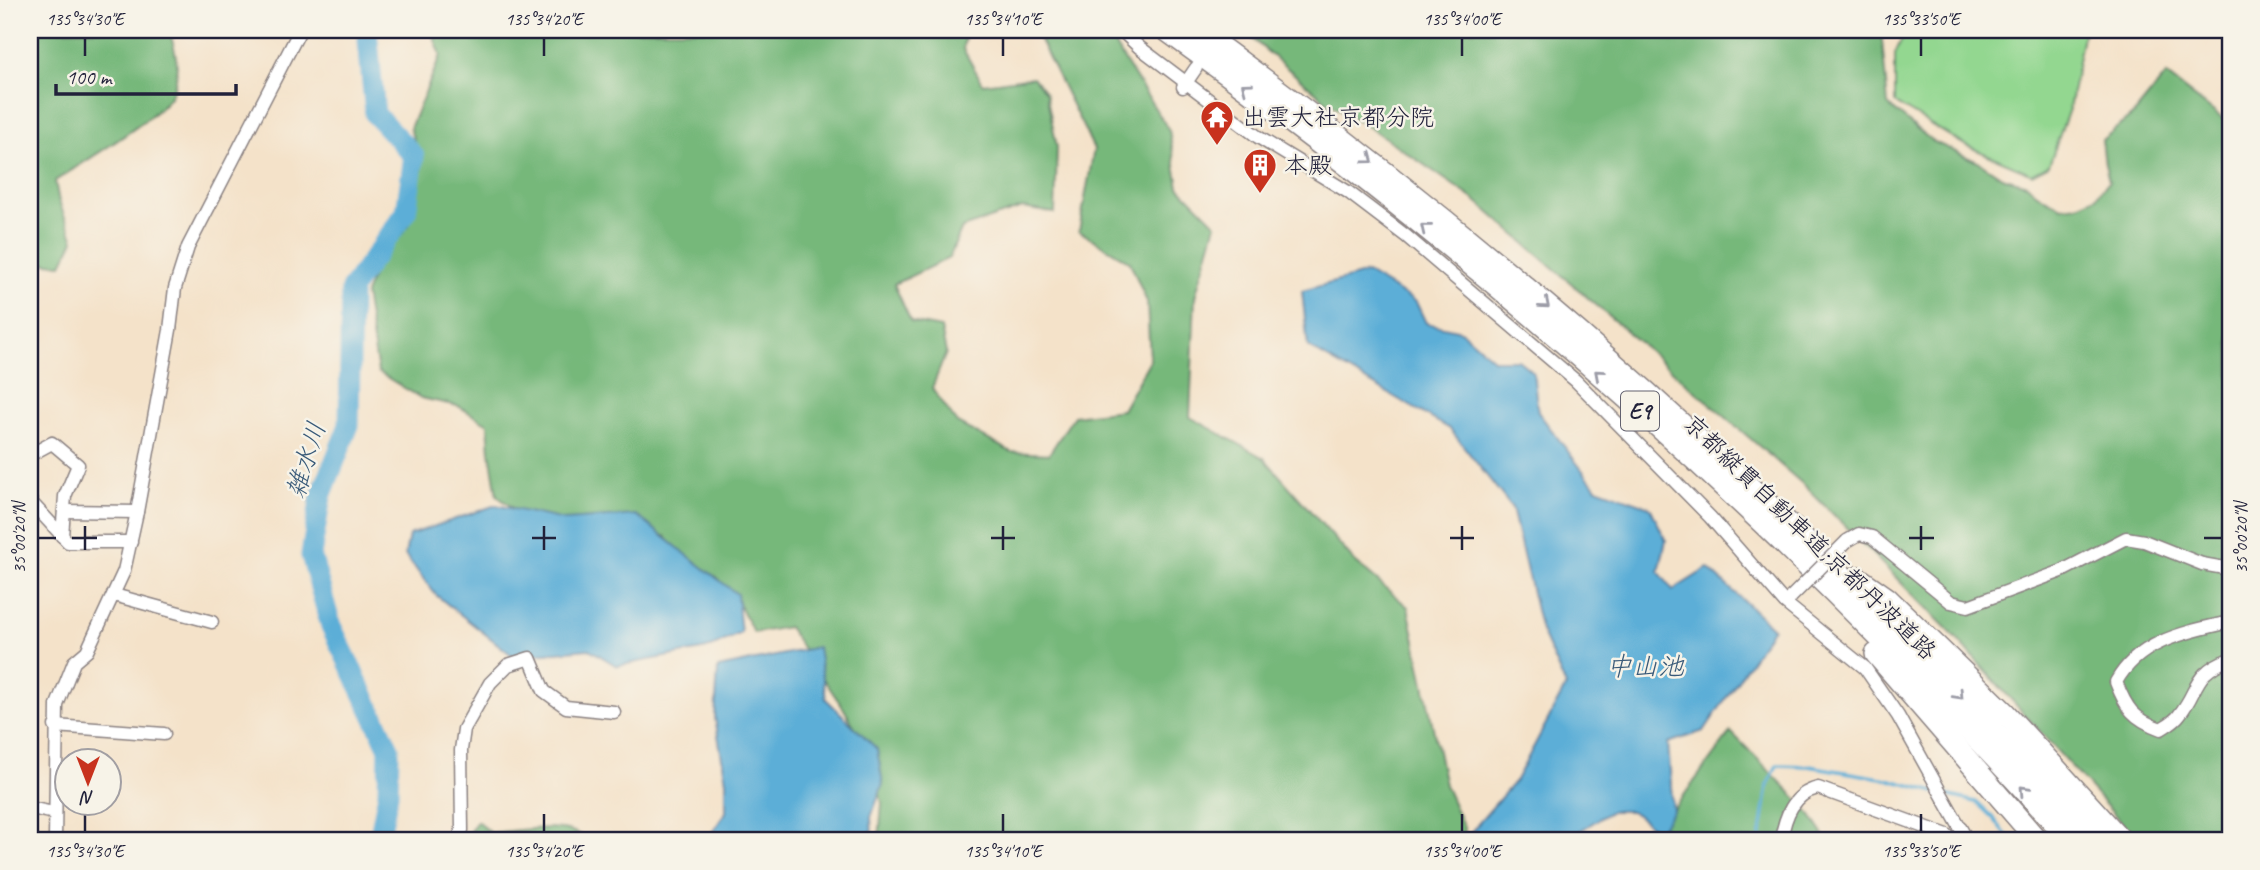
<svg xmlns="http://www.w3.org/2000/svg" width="2260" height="870" font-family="Caveat,'Klee One',sans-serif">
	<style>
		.green { fill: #93d790; stroke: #5a7c66; stroke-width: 2 }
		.forest { fill: #76b87a; stroke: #4c6d5a; stroke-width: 2 }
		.water { fill: #5caed7; stroke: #3f6889; stroke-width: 2 }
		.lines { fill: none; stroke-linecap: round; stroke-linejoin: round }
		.stream { stroke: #5caed7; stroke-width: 3.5 }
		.river { stroke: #5caed7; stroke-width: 21 }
		.street-casing { stroke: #8b8282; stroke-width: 15 }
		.highway-casing { stroke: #8b8282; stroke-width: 24 }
		.street { stroke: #fff; stroke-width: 12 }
		.highway { stroke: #fff; stroke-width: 21 }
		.street-bridge-casing { stroke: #8b8282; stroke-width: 15; stroke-linecap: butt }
		.street-bridge { stroke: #fff; stroke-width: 12 }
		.oneway { stroke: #9c9ca7 }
		.ticks { fill: none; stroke: #22223b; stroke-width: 2.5 }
		.labels { text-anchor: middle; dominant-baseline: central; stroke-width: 5; stroke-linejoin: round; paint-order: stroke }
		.shield { fill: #f7f3e8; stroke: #62616f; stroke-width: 2 }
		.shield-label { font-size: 23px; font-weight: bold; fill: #22223b }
		.poi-label { font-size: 24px; fill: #22223b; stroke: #f7f3e8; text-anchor: start }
		.street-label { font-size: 24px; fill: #22223b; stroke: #f7f3e8 }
		.water-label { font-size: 26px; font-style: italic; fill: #395a79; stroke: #f7f3e8 }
		.neatline { fill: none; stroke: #22223b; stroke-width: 2.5 }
		.ticks-label { font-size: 18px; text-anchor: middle; fill: #22223b }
	</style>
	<rect width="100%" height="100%" fill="#f7f3e8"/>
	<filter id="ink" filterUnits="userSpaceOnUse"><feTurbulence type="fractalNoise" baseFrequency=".0143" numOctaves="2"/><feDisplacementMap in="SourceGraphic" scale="14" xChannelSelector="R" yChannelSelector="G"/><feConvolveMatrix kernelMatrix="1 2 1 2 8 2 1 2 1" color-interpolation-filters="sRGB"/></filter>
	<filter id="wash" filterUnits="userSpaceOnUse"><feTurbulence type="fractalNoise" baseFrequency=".00686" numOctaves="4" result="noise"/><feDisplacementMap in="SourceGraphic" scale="28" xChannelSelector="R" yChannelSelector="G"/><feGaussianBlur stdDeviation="1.57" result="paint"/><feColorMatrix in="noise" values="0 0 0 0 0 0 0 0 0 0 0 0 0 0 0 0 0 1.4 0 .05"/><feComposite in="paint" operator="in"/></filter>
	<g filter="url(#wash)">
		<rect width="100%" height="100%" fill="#f4e2c9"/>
		<path class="green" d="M1906 30H2084L2069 109 2049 165 2032 174 1965 145 1895 103V54Z"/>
		<g class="forest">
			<path d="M30 30H169C176 51 181 71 172 93 163 115 79 165 55 181L59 202 74 240 62 264 30 262Z"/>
			<path d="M431 30H966L963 49 983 84 1033 77 1046 93 1057 147 1055 213 1022 208 962 228 949 258 894 284 911 322 941 328 946 353 932 388 957 423 1011 452 1049 454 1074 416 1122 410 1150 360 1147 302 1130 262 1079 231 1094 149 1035 30H1105L1169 130 1179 187 1216 224 1195 297 1190 417 1264 458 1355 562 1408 607 1445 785 1465 830 1464 840H879L882 803 870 753 844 709 788 627 754 633 739 605 717 577 689 564 665 536 521 514 497 496 490 452 488 424 458 406 421 398 378 372 365 294 376 266 409 225 422 167 410 128 441 55Z"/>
			<path d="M1242 30H1881L1888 105 1932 141 1982 164 2002 177 2027 184 2037 194 2062 207 2078 205 2096 197 2109 181 2105 164 2102 140 2135 113 2166 75 2227 122 2230 120V840H2137L1956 638 1805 486 1475 200 1384 137 1326 101Z"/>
			<path d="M1731 732 1805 807 1827 840H1631L1664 822Z"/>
			<path d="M477 821 491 833C517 831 569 820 587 840H464Z"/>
		</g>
		<g class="water">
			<path d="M1367 273 1416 302 1426 323 1461 331 1494 360H1518L1533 372 1538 412 1596 488 1650 507 1666 540 1659 572 1673 590 1708 568 1773 628 1704 731 1668 743 1673 811 1658 832 1632 811H1611L1566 840H1464L1516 780 1566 686 1541 631 1512 508 1450 429 1308 347 1302 291Z"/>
			<path d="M496 505 564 520 636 515 737 594 741 633 707 649 617 666 589 649 513 656 436 595 405 555 409 535Z"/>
			<path d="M818 647 826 699 877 749 883 784 871 817 872 840H707L726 812V781L715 718 718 668Z"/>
		</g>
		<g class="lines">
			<g class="stream">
				<path d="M1946 795 1976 802 1994 819 2010 840"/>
				<path d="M1760 840 1768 785 1777 765 1809 766 1887 779 1935 792"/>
			</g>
			<path class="river" d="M367 30 375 114 414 156 406 212 351 289 349 425 321 496 311 555 331 626 389 748 388 794 379 840"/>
		</g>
	</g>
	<g filter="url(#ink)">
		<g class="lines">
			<defs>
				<g id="street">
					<path d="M1121 30 1139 47 1258 137 1348 192 1406 236 1576 381 1710 517 1785 603 1865 668 1898 716 1967 840"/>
					<path d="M1220 33 1222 30"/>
					<path d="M1183 87 1196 68"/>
					<path d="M30 455 52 443 78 465 65 496 62 536"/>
					<path d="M30 501 68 542H131"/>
					<path d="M64 511 137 512"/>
					<path d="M1847 541 1859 534 1872 537 1951 602 1968 606 2062 571 2126 538 2144 541 2202 564 2230 569"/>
					<path d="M114 595 212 622"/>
					<path d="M2230 622C2187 632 2139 640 2116 682 2126 708 2133 719 2161 729 2167 725 2175 721 2179 715 2200 689 2192 673 2230 659"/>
					<path d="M55 726 164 734"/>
					<path d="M30 808 54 813"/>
					<path d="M55 840 57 705 74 662 87 651 124 571 137 512 170 330 175 288 188 247 300 30"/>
					<path d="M458 840 462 830 461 750 464 729 490 683 508 665 530 658 544 691 566 707 614 712"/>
					<path d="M1781 840C1785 816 1793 794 1818 788L1947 835 1952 840"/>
				</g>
				<g id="highway">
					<path d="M1166 30C1495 265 1800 539 2070 840"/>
					<path d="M1197 30C1523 267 1826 539 2094 840"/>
					<path d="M1857 577 1887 598 2005 713 2121 840"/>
					<path d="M1876 654 2037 840"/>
				</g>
			</defs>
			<use href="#street" class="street-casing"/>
			<use href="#highway" class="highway-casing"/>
			<use href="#street" class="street"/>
			<use href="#highway" class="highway"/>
			<defs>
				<path id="street-bridge" d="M1791 597 1847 541"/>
			</defs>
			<use href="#street-bridge" class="street-bridge-casing"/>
			<use href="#street-bridge" class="street-bridge"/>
		</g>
		<defs><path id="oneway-chevron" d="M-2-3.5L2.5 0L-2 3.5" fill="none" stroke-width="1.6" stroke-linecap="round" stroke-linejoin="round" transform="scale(1.75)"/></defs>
		<g class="oneway">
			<use href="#oneway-chevron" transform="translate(1246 87) rotate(-143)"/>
			<use href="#oneway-chevron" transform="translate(1369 159) rotate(37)"/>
			<use href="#oneway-chevron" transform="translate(1425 228) rotate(-141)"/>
			<use href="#oneway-chevron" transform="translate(1545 304) rotate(41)"/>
			<use href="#oneway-chevron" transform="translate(1599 374) rotate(-139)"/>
			<use href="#oneway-chevron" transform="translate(1959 695) rotate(47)"/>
			<use href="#oneway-chevron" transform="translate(2024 790) rotate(-133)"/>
		</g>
	</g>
	<path class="ticks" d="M85 38V56M544 38V56M1003 38V56M1462 38V56M1921 38V56M85 526V550M544 526V550M1003 526V550M1462 526V550M1921 526V550M38 538H56M72 538H97M532 538H556M991 538H1015M1450 538H1474M1909 538H1934M2204 538H2222M85 814V832M544 814V832M1003 814V832M1462 814V832M1921 814V832"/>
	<defs>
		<symbol id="temple-pin" viewBox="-11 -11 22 30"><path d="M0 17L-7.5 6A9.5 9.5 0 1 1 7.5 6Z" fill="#c8321e" stroke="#f7f3e8"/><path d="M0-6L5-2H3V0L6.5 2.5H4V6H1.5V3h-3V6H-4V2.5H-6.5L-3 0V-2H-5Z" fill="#fff"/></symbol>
		<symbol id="building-pin" viewBox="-11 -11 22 30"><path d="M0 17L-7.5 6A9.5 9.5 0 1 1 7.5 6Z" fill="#c8321e" stroke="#f7f3e8"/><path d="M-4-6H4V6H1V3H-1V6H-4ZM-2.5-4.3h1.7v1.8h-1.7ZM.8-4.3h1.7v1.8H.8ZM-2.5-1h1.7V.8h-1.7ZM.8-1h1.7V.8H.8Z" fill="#fff"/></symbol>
	</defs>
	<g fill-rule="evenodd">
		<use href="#temple-pin" x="1198" y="98" width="38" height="52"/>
		<use href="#building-pin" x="1241" y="146" width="38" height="52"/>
	</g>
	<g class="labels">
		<rect class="shield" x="1621" y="391.5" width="38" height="39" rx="5"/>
		<g class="shield-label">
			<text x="1640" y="411">E9</text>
		</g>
		<g class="poi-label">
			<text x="1242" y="117">出雲大社京都分院</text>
			<text x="1284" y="165">本殿</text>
		</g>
		<g class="street-label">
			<text transform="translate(1810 537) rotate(44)">京都縦貫自動車道;京都丹波道路</text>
		</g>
		<g class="water-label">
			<text transform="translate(306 460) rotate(-73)">雑水川</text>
			<text x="1645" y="666">中山池</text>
		</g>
	</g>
	<rect width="2260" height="870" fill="none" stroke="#f7f3e8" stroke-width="77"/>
	<g transform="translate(88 782) rotate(180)"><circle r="33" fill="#f7f3e8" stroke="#a29fa3" stroke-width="2"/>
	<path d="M0-5L12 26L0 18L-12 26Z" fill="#c8321e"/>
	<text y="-10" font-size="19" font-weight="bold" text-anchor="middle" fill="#22223b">N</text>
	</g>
	<path d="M56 84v10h180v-10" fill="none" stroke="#22223b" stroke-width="3.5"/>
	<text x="66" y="84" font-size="21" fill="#22223b" stroke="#f7f3e8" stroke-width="5" paint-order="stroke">100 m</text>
	<rect x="38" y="38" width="2184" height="794" class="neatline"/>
	<g class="ticks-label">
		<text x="85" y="25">135°34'30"E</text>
		<text x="544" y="25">135°34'20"E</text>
		<text x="1003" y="25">135°34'10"E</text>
		<text x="1462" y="25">135°34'00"E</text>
		<text x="1921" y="25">135°33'50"E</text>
		<text transform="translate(2241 538) rotate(-90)" y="6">35°00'20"N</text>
		<text transform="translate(19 538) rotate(-90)" y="6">35°00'20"N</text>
		<text x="85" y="857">135°34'30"E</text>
		<text x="544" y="857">135°34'20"E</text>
		<text x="1003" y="857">135°34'10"E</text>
		<text x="1462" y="857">135°34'00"E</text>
		<text x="1921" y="857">135°33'50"E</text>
	</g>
</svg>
